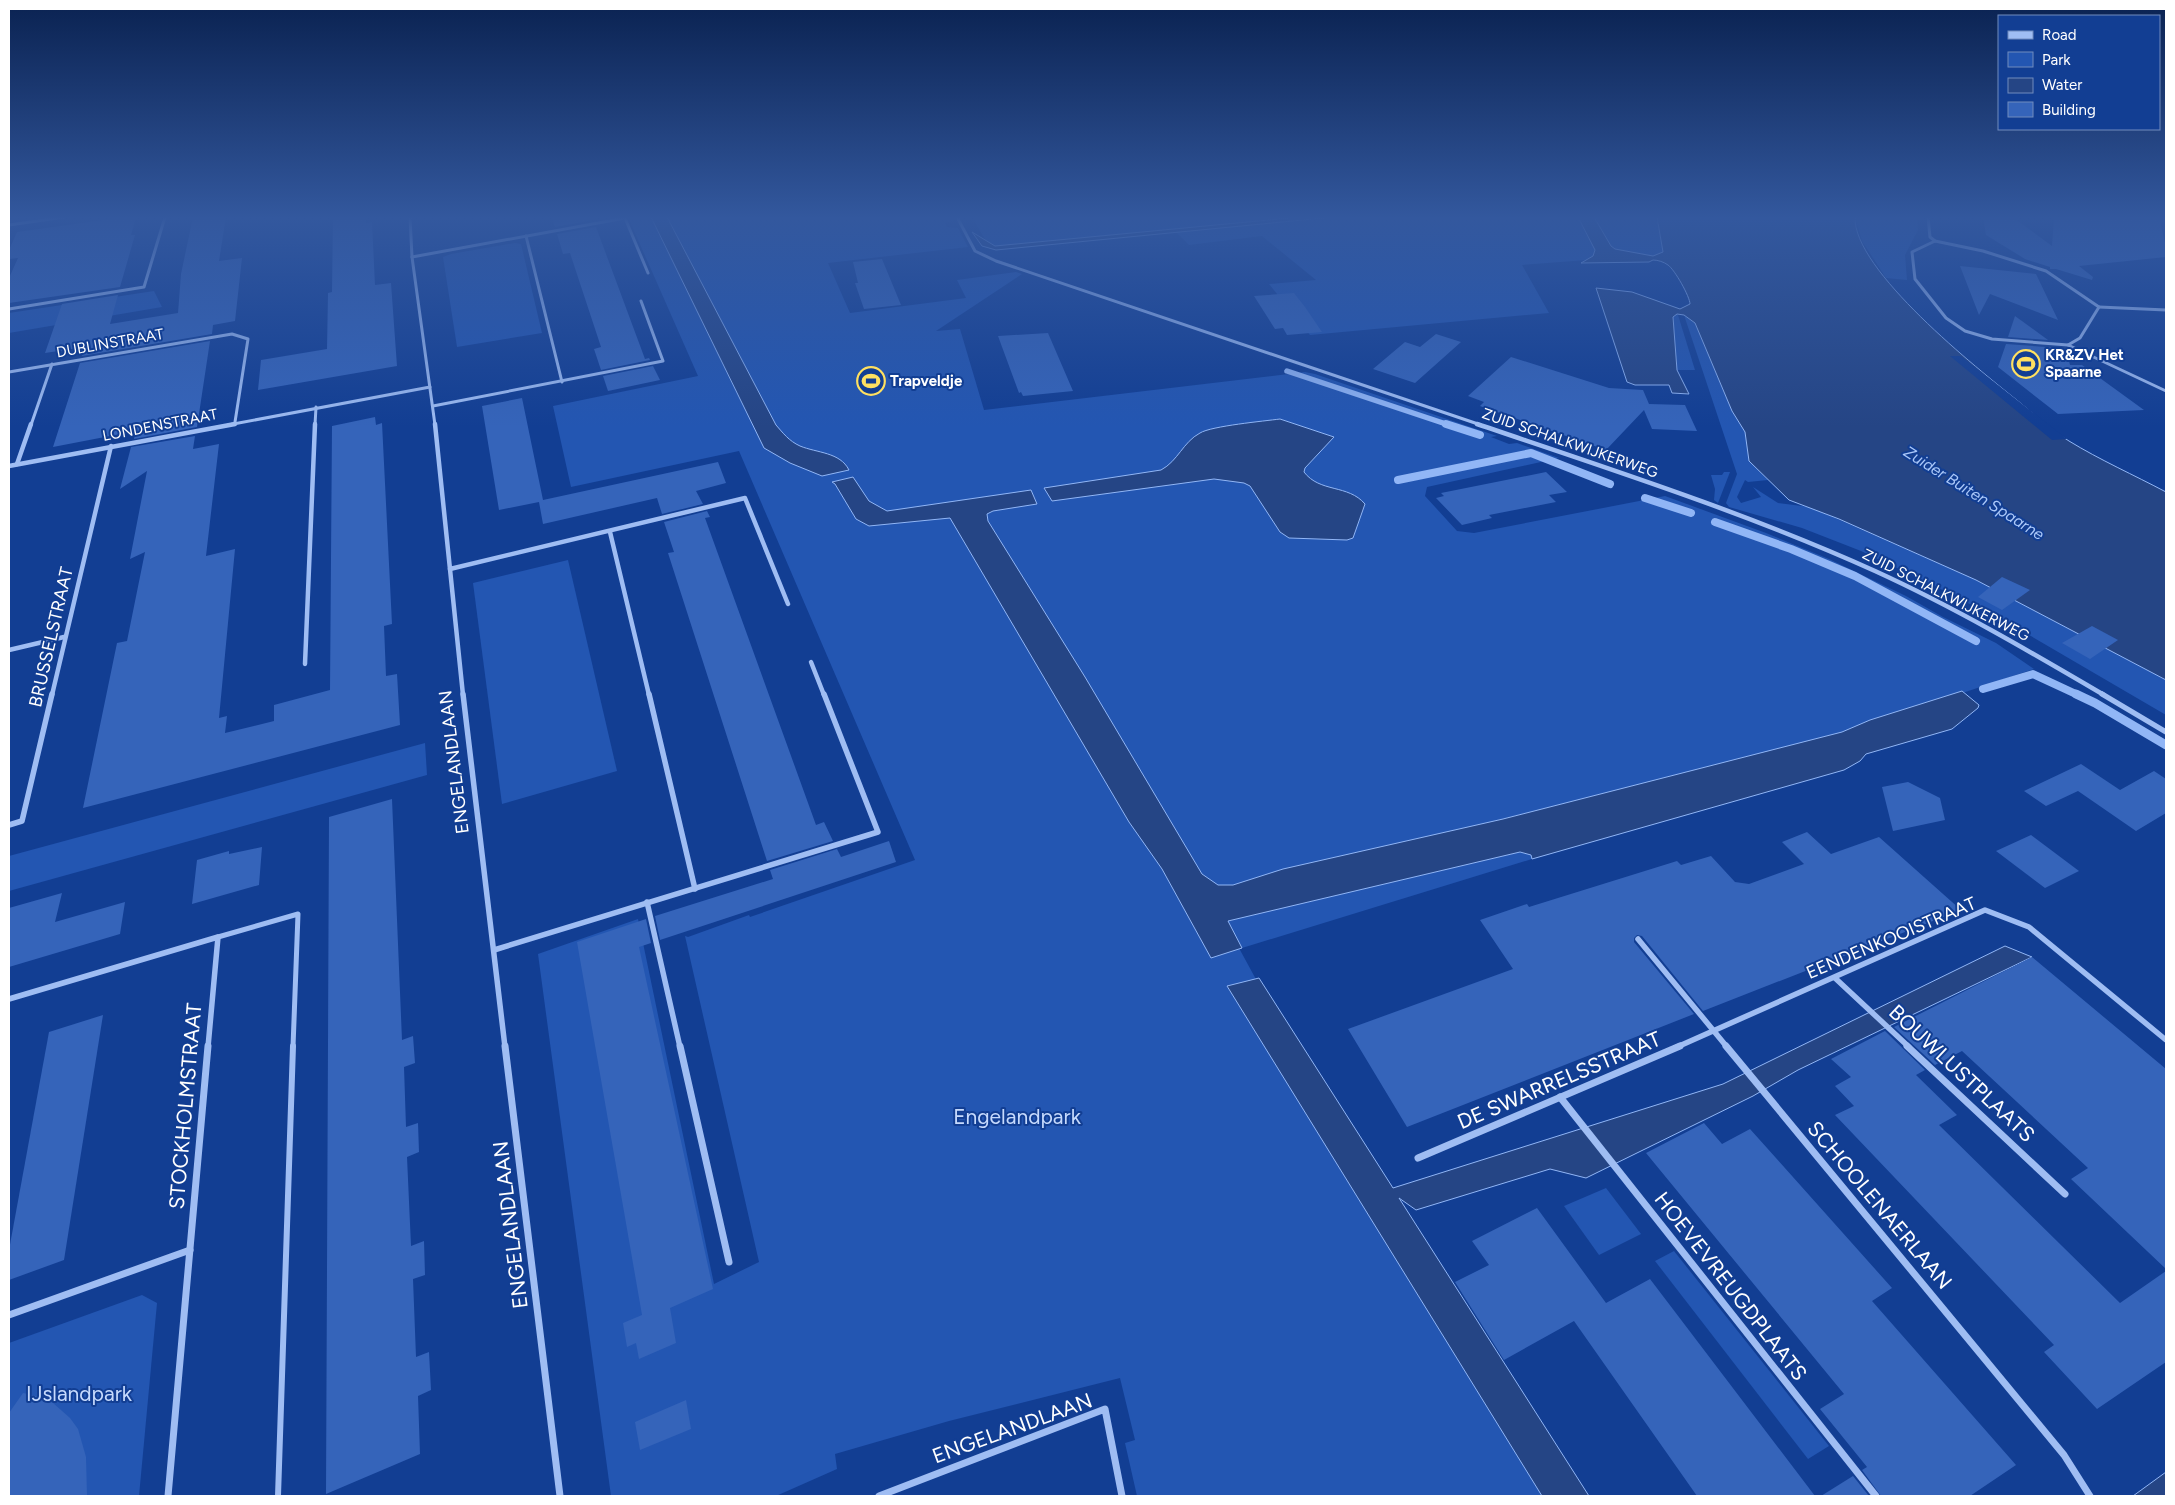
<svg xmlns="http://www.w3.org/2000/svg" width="2175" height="1505" font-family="Figtree,sans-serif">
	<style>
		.green { fill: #2356b2 }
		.water { fill: #254585; stroke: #91b6f6 }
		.pier { fill: #123e93 }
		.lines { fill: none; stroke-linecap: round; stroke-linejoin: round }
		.stream-far2 { stroke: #91b6f6; stroke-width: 5.5 }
		.stream-far1 { stroke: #91b6f6; stroke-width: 8 }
		.stream { stroke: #91b6f6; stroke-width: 9 }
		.building { fill: #3564ba }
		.pedestrian-far1 { stroke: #9fbdf3; stroke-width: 5 }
		.pedestrian { stroke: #9fbdf3; stroke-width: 6 }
		.minor-far3 { stroke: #9fbdf3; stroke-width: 3 }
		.minor-far2 { stroke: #9fbdf3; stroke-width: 4.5 }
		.minor-far1 { stroke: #9fbdf3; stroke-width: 5.5 }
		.minor { stroke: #9fbdf3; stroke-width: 7 }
		.labels { text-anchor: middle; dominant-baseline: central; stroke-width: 4; stroke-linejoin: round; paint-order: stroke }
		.far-street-label { font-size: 15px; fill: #fff; stroke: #123e93 }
		.far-poi-label { font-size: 15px; font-weight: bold; fill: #fff; stroke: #123e93; text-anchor: start }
		.far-water-label { font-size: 16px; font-style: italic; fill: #abc8f9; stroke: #123e93 }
		.street-label { font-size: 18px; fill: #fff; stroke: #123e93 }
		.near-street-label { font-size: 21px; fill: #fff; stroke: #123e93 }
		.near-park-label { font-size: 21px; fill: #c6dafd; stroke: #123e93 }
	</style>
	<rect width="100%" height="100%" fill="#123e93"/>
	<g class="green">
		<path d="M628 217H954L955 220 945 223 947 227 958 228 968 247 828 263 850 313 966 298 957 280 1016 272 1022 274 936 331 960 329 984 410 1305 372 1315 374 1497 436 1491 437 1509 444 1517 443 1559 458 1427 487 1425 496 1457 531 1474 533 1665 496 1766 533 1829 559 1906 596 1943 617 1996 643 2034 669 1840 734 1209 893 1258 983 1581 1496H1137L1125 1443 1135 1440 1120 1378 949 1421 835 1454 837 1469 776 1496H611L538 954 638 919 714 1284 759 1262 685 936 688 937 749 915 750 917 915 860 739 451 571 487 553 406 698 376Z"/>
		<path d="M972 217H1300L995 246 987 243Z"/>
		<path d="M1333 217H1578L1595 250 1593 256 1587 260 1522 265 1549 313 1310 335 1269 284 1316 280 1262 236 1189 245 1176 232Z"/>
		<path d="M1594 217H1657L1663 252 1653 256 1615 249 1611 246Z"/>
		<path d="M1855 217H1917L1918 230 1905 255 1907 280 1886 278 1862 241Z"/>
		<path d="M515 243 521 244 542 333 457 347 443 257 451 254Z"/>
		<path d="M154 291 162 307 9 333V313Z"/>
		<path d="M1676 314 1678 315 1695 370H1677L1673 317Z"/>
		<path d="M1684 315 1695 323 1732 411 1745 432 1749 461 1768 480 1748 482 1745 480 1737 497 1741 503 1761 497 1753 487 1778 503 1810 507 1976 580 2166 680V715L2024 632 1933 585 1861 551 1802 528 1729 507 1726 503 1737 474Z"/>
		<path d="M1724 472H1730L1718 503 1714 500 1715 489 1711 475H1722Z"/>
		<path d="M568 560 617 771 502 804 473 583Z"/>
		<path d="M425 743 427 775 9 891V856Z"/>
		<path d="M1520 852 1531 855 1532 859 1242 948 1227 921Z"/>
		<path d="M1606 1188 1641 1234 1599 1255 1564 1206Z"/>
		<path d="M1674 1251 1829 1446 1808 1459 1655 1261Z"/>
		<path d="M142 1295 157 1303 139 1496H9V1343Z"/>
	</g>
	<g class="water">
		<path d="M651 217H667L776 425C783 433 789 441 800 446 817 453 840 452 849 470L822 476 790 463 764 448Z"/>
		<path d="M1300 217H1333L996 250 982 246 972 232 995 246Z"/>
		<path d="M1578 217H1594L1611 246 1615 249 1653 256 1663 252 1657 217H1855C1853 270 1978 369 2018 401 2034 414 2051 430 2069 441 2100 460 2134 475 2166 492V680L1976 580 1839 519 1789 500 1749 461 1745 432 1732 411 1695 323 1684 315 1677 314 1673 317 1677 370 1689 394 1672 393 1669 385H1635L1627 382 1596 288 1632 292 1680 309 1690 304C1690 297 1675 270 1668 265 1664 262 1658 260 1653 260L1649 262 1581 263 1593 256 1595 250Z"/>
		<path d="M1280 419 1334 437 1305 468 1304 472C1320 493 1348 484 1365 504L1353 538 1347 540 1289 538 1280 532 1250 486 1244 483 1214 479 1052 501 1044 488 1161 470C1178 461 1183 442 1200 433 1211 426 1265 421 1280 419Z"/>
		<path d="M853 477 869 501 887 511 1031 490 1037 504 993 511 987 514 988 521 1085 677 1202 874 1218 885H1233L1283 869 1503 819 1842 732 1870 720 1962 691 1979 705 1978 708 1952 729 1866 754 1860 761 1844 770 1560 851 1532 859 1531 855 1520 852 1228 921 1242 948 1211 958 1162 869 1129 822 950 518 869 526 856 519 835 484 832 482Z"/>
		<path d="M2005 946 2032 957 1798 1070 1753 1096 1586 1178 1550 1169 1416 1210 1399 1198 1589 1496H1542L1227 986 1259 978 1393 1188 1723 1084Z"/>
		<path d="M2166 1472V1496H2133Z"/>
	</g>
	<path class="pier" d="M1950 356H1961L2067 439 2052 440Z"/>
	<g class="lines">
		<path class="stream-far2" d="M1287 371 1449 425"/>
		<g class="stream-far1">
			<path d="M1446 424 1480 435"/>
			<path d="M1398 480 1531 453 1610 484"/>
			<path d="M1645 498 1691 513"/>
			<path d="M1715 522 1791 549 1855 576 1976 641"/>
			<path d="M1983 689 2033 674 2078 695"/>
		</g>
		<path class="stream" d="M2076 694 2095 703 2166 745"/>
	</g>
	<g class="building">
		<path d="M125 217H136L131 235H135L120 287 9 303V278L18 258 9 259V250L17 232Z"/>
		<path d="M193 217H226L219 261 242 258 235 321 213 325 212 334 82 356 85 347 45 353 62 304 118 295 110 324 178 313 181 274Z"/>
		<path d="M333 217H366V223L372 222 375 285 391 283 397 366 258 390 261 360 327 349 328 293 332 292Z"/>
		<path d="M551 217H592L593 220 555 227Z"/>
		<path d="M1983 217 2014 218 2052 246 2054 217H2159L2166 247V257L2079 266 2093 277 2092 280 2056 269H2050V267L2025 259 1986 235Z"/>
		<path d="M596 227 645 359 649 358 650 360 601 370 594 349 601 347 570 253 563 254 557 234Z"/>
		<path d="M882 259 901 305 864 309 855 283H858L853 262Z"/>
		<path d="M1960 266 2036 274 2058 320 1990 294 1979 315Z"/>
		<path d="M1294 293 1305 307 1322 332 1287 335 1283 328 1275 329 1254 296Z"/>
		<path d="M2015 316 2048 340 2008 337Z"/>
		<path d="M1048 333 1073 391 1023 396 1021 392 1019 393 998 336Z"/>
		<path d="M1436 334 1461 342 1415 383 1373 369 1405 342 1420 347Z"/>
		<path d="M210 341 197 427 134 439 136 431 53 447 80 363Z"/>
		<path d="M2006 344 2059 348 2067 354 2070 365H2082L2144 410 2058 414 1998 367Z"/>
		<path d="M1511 357 1609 388 1643 390 1649 404 1685 405 1697 431 1652 429 1644 410 1606 450 1480 406 1484 402 1468 396Z"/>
		<path d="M653 366 660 380 608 391 603 376Z"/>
		<path d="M522 398 543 500 718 462 726 483 696 491 703 504 662 514 657 498 543 524 539 502 499 510 482 406Z"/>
		<path d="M375 417 376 425 382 423 392 624 384 626 386 676 397 674 400 725 83 808 117 643 127 641 145 552 130 559 147 471 120 489 131 447 195 436 193 449 219 444 206 556 235 549 219 718 227 716 225 733 274 721V705L330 690 332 426Z"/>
		<path d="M1546 472 1567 492 1549 495 1556 502 1489 515 1492 518 1462 525 1436 498 1444 496 1441 493Z"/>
		<path d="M707 511 710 517 705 518 816 825 824 822 833 841 767 861 668 553 674 552 664 522Z"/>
		<path d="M2002 577 2030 590 2002 610 1978 597Z"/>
		<path d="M2092 626 2118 640 2090 659 2062 643Z"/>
		<path d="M2081 764 2120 790 2154 771 2166 779V813L2136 831 2078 791 2046 806 2024 791Z"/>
		<path d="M1908 782 1940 798 1945 820 1893 831 1882 787Z"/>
		<path d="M392 799 402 1040 413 1036 415 1063 404 1067 406 1127 418 1123 419 1152 407 1157 411 1246 424 1241 425 1275 413 1279 416 1357 429 1352 431 1390 418 1396 420 1454 326 1494 329 817Z"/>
		<path d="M1807 832 1831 854 1879 837 1961 910 1703 1011 1642 936 1637 935 1634 938V942L1694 1014 1407 1127 1348 1029 1513 969 1480 920 1527 904 1529 907 1677 861 1681 865 1711 856 1735 882 1749 884 1804 864 1782 842Z"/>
		<path d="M2031 835 2079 871 2045 888 1996 851Z"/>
		<path d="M889 841 896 862 660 940 655 916 773 879 770 870 837 849 841 857Z"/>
		<path d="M262 847 259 885 192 904 197 860 229 851V854Z"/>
		<path d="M62 893 55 922 125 902 120 934 9 967V908Z"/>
		<path d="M646 919 651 943 639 947 713 1289 670 1308 676 1343 639 1359 636 1343 627 1347 623 1323 642 1315 577 942Z"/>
		<path d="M2032 957 2166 1069V1269L2071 1179 2088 1168 1962 1051 1935 1065 1894 1027Z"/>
		<path d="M103 1015 64 1260 9 1280V1250L49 1032Z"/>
		<path d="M1885 1031 1925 1070 1916 1075 1957 1115 1939 1125 2120 1303 2166 1271V1362L2097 1409 2044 1352 2054 1345 1835 1115 1854 1106 1835 1086 1851 1077 1831 1059Z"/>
		<path d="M1704 1123 1722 1144 1750 1129 1892 1288 1872 1301 2016 1465 1970 1496H1881L1862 1470 1867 1467 1820 1409 1844 1394 1646 1153Z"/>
		<path d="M1537 1208 1606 1303 1650 1279 1815 1496H1697L1574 1321 1504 1360 1455 1282 1489 1265 1472 1241Z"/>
		<path d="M23 1393 33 1395 53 1403 70 1418 78 1429 86 1457 87 1496H9V1413Z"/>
		<path d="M686 1400 691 1429 640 1450 635 1422Z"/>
		<path d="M1853 1476 1869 1496H1821Z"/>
	</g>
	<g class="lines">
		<path class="pedestrian-far1" d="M218 937 298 914 293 1047"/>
		<path class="pedestrian" d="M278 1496 293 1046"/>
		<g class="minor-far3">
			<path d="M410 217 412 257 435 425"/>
			<path d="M957 217 975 251 996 261 1481 425"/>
			<path d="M1928 217 1930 237 1935 241"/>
			<path d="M9 225 65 217"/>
			<path d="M526 236 562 382"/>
			<path d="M1935 241 1983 251 2046 271 2099 307 2080 338 2068 345 1992 339 1965 331 1946 318 1915 279 1912 252Z"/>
			<path d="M412 257 625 218 648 273"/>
			<path d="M2099 307 2166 310"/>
			<path d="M9 309 144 287 165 217"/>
			<path d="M2068 345 2166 391"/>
			<path d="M9 372 232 334 248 339 235 422"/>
			<path d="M433 406 663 361 641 301"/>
			<path d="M31 425 52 364"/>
			<path d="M228 425 430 387"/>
			<path d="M315 425 316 407"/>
		</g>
		<g class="minor-far2">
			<path d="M435 424 463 695"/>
			<path d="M1477 424C1610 469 1747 513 1875 571 1954 607 2029 651 2104 695"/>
			<path d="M17 464 31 424"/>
			<path d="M9 466 235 424"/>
			<path d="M610 532 649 695"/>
			<path d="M450 569 745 498 788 604"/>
			<path d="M9 650 64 637"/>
			<path d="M811 662 824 695"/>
			<path d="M305 664 315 424"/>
			<path d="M52 695 111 446"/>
		</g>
		<g class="minor-far1">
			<path d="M463 694 505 1047"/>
			<path d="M649 694 695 889"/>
			<path d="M2102 694 2166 732"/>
			<path d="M9 825 22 821 52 694"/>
			<path d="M647 902 680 1047"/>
			<path d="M1638 939 1727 1047"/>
			<path d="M494 950 878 832 824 694"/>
			<path d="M1835 978 1909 1047"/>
			<path d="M9 999 218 937 208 1047"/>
			<path d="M1677 1047 1985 910 2029 927 2166 1040"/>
		</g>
		<g class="minor">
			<path d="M505 1046 560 1496"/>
			<path d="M680 1046 729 1262"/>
			<path d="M1726 1046 2064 1455 2090 1496"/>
			<path d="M1907 1046 2065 1194"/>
			<path d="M1560 1097 1876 1496"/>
			<path d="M1418 1158 1680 1046"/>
			<path d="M9 1315 190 1250"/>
			<path d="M168 1496 208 1046"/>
			<path d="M879 1496 1105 1409 1122 1496"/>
		</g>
	</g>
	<linearGradient id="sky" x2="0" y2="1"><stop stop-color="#0a2251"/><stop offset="0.51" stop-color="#33589e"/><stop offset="1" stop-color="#33589e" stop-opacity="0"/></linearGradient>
	<rect width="2175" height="427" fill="url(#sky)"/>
	<defs>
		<symbol id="stadium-ring" viewBox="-11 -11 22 22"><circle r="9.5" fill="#123e93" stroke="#ffe060" stroke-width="1.5"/><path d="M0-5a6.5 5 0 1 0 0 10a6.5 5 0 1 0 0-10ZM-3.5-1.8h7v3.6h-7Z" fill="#ffe060"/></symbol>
	</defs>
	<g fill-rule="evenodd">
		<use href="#stadium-ring" x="2010" y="348" width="32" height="32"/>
		<use href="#stadium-ring" x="855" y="365" width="32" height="32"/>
	</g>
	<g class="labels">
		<g class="far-street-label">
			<text transform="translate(110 343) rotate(-10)">DUBLINSTRAAT</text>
			<text transform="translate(160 425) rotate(-11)">LONDENSTRAAT</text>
			<text transform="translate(1570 443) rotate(19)">ZUID SCHALKWIJKERWEG</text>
			<text transform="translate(1946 595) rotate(27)">ZUID SCHALKWIJKERWEG</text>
		</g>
		<g class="far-poi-label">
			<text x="2045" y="355">KR&amp;ZV Het<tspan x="2045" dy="17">Spaarne</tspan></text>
			<text x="890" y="381">Trapveldje</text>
		</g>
		<g class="far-water-label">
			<text transform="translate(1974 493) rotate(32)">Zuider Buiten Spaarne</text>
		</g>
		<g class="street-label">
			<text transform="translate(51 637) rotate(-77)">BRUSSELSTRAAT</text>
			<text transform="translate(454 762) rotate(-97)">ENGELANDLAAN</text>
			<text transform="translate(1891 938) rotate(-23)">EENDENKOOISTRAAT</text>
		</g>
		<g class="near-street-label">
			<text transform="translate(1962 1073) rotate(43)">BOUWLUSTPLAATS</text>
			<text transform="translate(1559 1080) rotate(-23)">DE SWARRELSSTRAAT</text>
			<text transform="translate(185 1106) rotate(-85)">STOCKHOLMSTRAAT</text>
			<text transform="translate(1880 1205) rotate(50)">SCHOOLENAERLAAN</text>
			<text transform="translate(510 1225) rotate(-97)">ENGELANDLAAN</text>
			<text transform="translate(1731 1286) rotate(52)">HOEVEVREUGDPLAATS</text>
			<text transform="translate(1012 1428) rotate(-20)">ENGELANDLAAN</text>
		</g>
		<g class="near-park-label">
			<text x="1017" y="1116">Engelandpark</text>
			<text x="79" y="1393">IJslandpark</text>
		</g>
	</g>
	<rect width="2175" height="1505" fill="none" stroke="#ffffff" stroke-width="20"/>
	<rect x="1998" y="15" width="162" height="115" fill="#123e93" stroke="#718bbe"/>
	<rect x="2008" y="31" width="25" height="8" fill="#9fbdf3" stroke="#718bbe"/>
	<text x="2042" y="40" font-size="15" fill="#ffffff">Road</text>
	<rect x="2008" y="52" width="25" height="15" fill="#2356b2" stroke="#718bbe"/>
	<text x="2042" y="65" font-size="15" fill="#ffffff">Park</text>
	<rect x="2008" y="78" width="25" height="15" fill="#254585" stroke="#718bbe"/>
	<text x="2042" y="90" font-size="15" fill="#ffffff">Water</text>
	<rect x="2008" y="102" width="25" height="15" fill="#3564ba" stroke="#718bbe"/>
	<text x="2042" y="115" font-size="15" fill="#ffffff">Building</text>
</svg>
